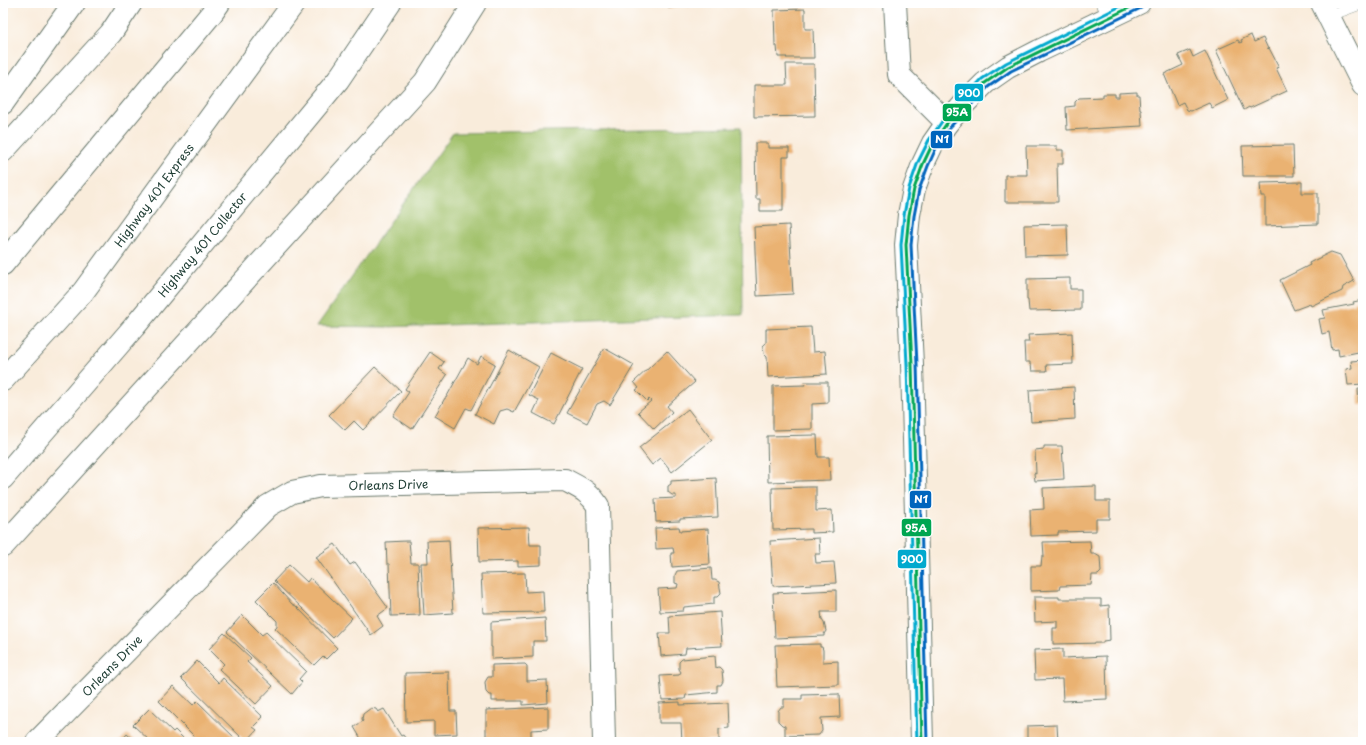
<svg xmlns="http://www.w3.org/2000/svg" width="1366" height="745" font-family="'Playpen Sans',sans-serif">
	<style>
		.green { fill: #a1c16a; stroke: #607f4f }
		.building { fill: #eab272 }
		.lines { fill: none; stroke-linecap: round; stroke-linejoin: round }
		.service-casing { stroke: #6b7a6e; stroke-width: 12 }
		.minor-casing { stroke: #6b7a6e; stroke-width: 24 }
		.tertiary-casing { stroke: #6b7a6e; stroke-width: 24 }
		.secondary-casing { stroke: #6b7a6e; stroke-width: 24 }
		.motorway-casing { stroke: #6b7a6e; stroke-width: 24 }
		.service { stroke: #fff; stroke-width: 11 }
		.minor { stroke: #fff; stroke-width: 22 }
		.tertiary { stroke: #fff; stroke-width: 22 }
		.secondary { stroke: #fff; stroke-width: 22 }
		.motorway { stroke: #fff; stroke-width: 22 }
		.bus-1-casing { stroke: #fff; stroke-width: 6 }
		.bus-2-casing { stroke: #fff; stroke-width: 6 }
		.bus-3-casing { stroke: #fff; stroke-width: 6 }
		.bus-1 { stroke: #00a651; stroke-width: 3 }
		.bus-2 { stroke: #0065bd; stroke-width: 3 }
		.bus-3 { stroke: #00a9ce; stroke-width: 3 }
		.labels { text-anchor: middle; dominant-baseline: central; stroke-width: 3; stroke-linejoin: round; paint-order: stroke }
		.street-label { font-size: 12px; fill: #1f3d34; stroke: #fff }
		.line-badge { stroke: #fff; stroke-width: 1.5 }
		.badge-label { font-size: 11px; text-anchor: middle; font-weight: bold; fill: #fff }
	</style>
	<rect width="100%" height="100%" fill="#fff"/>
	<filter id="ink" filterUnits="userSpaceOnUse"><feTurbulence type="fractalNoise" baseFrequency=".025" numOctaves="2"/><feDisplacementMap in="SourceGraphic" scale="8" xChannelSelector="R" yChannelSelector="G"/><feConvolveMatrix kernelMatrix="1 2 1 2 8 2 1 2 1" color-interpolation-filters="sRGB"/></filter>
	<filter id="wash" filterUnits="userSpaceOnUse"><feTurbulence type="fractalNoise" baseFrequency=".012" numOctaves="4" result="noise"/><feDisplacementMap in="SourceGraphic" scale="16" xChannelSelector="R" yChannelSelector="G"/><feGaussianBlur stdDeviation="0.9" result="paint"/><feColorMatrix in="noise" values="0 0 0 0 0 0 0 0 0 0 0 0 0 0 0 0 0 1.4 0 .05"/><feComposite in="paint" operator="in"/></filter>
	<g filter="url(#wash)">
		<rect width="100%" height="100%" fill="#f9ecdb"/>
		<path class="green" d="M741 127 743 315 385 327 317 326 453 133Z"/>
		<g id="blocks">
			<g class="building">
				<path d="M667 3H697L698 4 668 8Z"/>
				<path d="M805 9V29H813L814 58H786L787 57H778L777 46H775L774 10Z"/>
				<path d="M1251 35 1254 42 1263 38 1268 49 1269 48 1279 67 1276 68 1287 91 1250 108 1249 107 1244 110 1216 50 1238 40 1240 43 1242 42 1241 40Z"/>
				<path d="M1190 50 1193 57 1205 51 1228 100 1212 108 1209 103 1191 111 1187 110 1183 102 1177 105 1164 74 1183 65 1178 55Z"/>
				<path d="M786 64H814L815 116 754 117V85H787Z"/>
				<path d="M1137 92V95H1139L1140 110H1141L1142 126 1067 130 1066 107 1075 106V102L1079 98 1103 97V94H1115V97H1119V93Z"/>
				<path d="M755 143H768V148H789V157H783V211H760V199H756Z"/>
				<path d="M1293 145 1294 176H1243L1242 146Z"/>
				<path d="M1026 146H1057V150H1063V164H1057L1058 202H1005V175H1027Z"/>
				<path d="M1302 182V193H1318V224L1265 226V196H1261L1260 183Z"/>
				<path d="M1067 224 1068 255 1025 256 1024 225Z"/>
				<path d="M789 225 793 294 757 296 754 227Z"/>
				<path d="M1331 252 1340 255 1354 281 1343 287 1342 291 1311 306 1310 304 1294 310 1280 280 1310 265 1309 263Z"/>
				<path d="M1070 278V289H1081V310L1029 311 1028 300H1027V279Z"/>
				<path d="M1363 300V351L1339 356 1338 349 1332 350 1329 332 1322 334 1319 319 1325 318 1323 310 1354 304 1353 302Z"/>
				<path d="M811 327 813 352 825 351 827 374 768 377 767 357 764 354 763 346 766 343V329Z"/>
				<path d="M1072 333 1073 364 1046 365 1047 371H1032L1031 365H1030V362H1025L1024 342H1029L1028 335Z"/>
				<path d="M604 348 634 365 610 405 604 401 597 404 587 423 567 413Z"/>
				<path d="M509 350 539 367 514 412 507 409 500 411 494 424 475 414Z"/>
				<path d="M667 351 695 382 667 406 672 412 654 429 638 412 651 401 649 399 647 401 636 390 639 388 634 382Z"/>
				<path d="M430 352 444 362 439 369 447 375 412 429 393 416 409 392 405 389Z"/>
				<path d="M551 353 582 369 554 424 533 413 539 400 529 395Z"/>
				<path d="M481 356 495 364 471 410 466 408 455 428 435 416 445 398H446L468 358 477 364Z"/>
				<path d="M1363 360V384L1348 385 1346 369 1352 368 1351 361Z"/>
				<path d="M375 367 401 391 363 430 354 421 345 430 329 415Z"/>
				<path d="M804 382H828V403L812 404V429L773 430V386L805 385Z"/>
				<path d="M1074 387 1075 419 1031 422 1029 390Z"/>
				<path d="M1358 389H1363V405H1359Z"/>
				<path d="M688 409 712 440 672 472 661 458 652 465 639 448Z"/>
				<path d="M817 435 818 457H829L830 480 768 482 767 436Z"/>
				<path d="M1044 446H1062L1064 479 1035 481 1034 473 1036 474 1035 450 1044 449Z"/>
				<path d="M716 478 718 517 680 519V521L656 522 655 499 676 498V495H672L668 492V486L671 484V481Z"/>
				<path d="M1096 486V501H1110V519H1096V531L1058 532V535L1031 536 1030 510 1044 509 1043 488Z"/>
				<path d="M809 487H816V511L832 510 833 532 811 533V529L773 530 772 488Z"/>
				<path d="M529 527 530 545H541V565L518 566V561L479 562 478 528Z"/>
				<path d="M679 527 680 531 708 529 710 564 672 567 671 553H674L673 548 656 549 655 528Z"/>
				<path d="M819 538 820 554H815L816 563 834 562 836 583 773 586 770 541Z"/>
				<path d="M449 540 453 613 424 615 421 563H428L427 541Z"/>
				<path d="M406 541H409L411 563H418L420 615 391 616 389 564H387L386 542Z"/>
				<path d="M1090 541 1091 554H1095L1100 557 1101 572 1098 575H1092L1091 585 1060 586 1059 590 1031 591V566H1041L1042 556H1044L1043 542Z"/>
				<path d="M335 544 350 565 355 562 388 608 377 616 383 626 371 635 316 557Z"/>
				<path d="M289 565 307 582 310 578 352 618 333 638 274 581Z"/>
				<path d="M711 568 712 580H715L719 582 721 593 717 597H714V604L684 607 683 611 660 612 658 589 677 588 678 584 675 583V575L677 571Z"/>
				<path d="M523 573H525L526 592 543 591 544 612 483 613 481 574Z"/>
				<path d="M273 583 292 604 296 606 337 648 326 659 323 656 314 665 275 628 277 626V621L256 600Z"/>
				<path d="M836 590V612H821L822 620 824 623 826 631 824 634V636L775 638 773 593Z"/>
				<path d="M1034 597H1059V599H1101V606L1109 605 1110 640 1103 641V643L1053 644V628H1057V621L1035 622Z"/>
				<path d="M720 612 722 646 686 648 685 654 661 656 659 633H670L669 616Z"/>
				<path d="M242 615 262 635 266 632 306 671 299 679 302 682 292 694 227 632Z"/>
				<path d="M545 618 546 641H533V657L492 659V647H491V622Z"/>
				<path d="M224 633 251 658 247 662 273 686 256 704 219 669 224 664 209 649Z"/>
				<path d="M820 644V647H822L823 650V662L838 661V685L777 687 775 645Z"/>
				<path d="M1063 649V658L1106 656 1107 699 1063 701 1062 679 1035 680 1034 650Z"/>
				<path d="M715 656 716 668 719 667 722 670 723 681 721 685H717V692L686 695 685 699 662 700 660 676 679 675 681 672 679 669V662L682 659Z"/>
				<path d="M197 661 219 683 223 678 263 717 253 727 257 730 246 742 181 678Z"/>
				<path d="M525 664 527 666V681L547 680 548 703 523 705V701H492V695H489L486 692 485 682 488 677H492V665Z"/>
				<path d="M449 672 450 711H456L457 734 434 735V721L406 722 405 673Z"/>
				<path d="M173 686 193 705 197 701 239 742H200L159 701Z"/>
				<path d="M839 694 840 717 821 718 822 731 819 735 785 736V726L782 725 778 721V711L781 707H784V699H802V695Z"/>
				<path d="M680 702V705L728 703 729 728 719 729V741L682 742 681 723H659V703Z"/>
				<path d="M548 707V729L531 730V742H486V710Z"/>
				<path d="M371 708 376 709 378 712 384 709 401 736 403 735 408 742H363L354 727 363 721 362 719 363 714Z"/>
				<path d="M149 709 173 732 175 730 187 742H151L133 725Z"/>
				<path d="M1057 725 1058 742H1027V726Z"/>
				<path d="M127 734 136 742H120Z"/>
			</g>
		</g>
	</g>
	<g filter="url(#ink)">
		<use href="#blocks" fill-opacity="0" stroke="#6b7a6e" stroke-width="1"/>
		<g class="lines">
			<defs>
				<g id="service">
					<path d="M1102 3 1108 18"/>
					<path d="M1328 16 1363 3"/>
				</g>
				<g id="minor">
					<path d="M895 3 899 75 947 123"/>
					<path id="s1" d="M37 742 268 506 292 492 321 486 565 480C580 488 589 491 598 506L604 742"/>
				</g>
				<path id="tertiary" d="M1322 3 1363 85"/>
				<path id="secondary" d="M922 742 912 364 906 245 909 215 914 189 923 164 933 143 947 123 965 103 985 83 1008 67 1039 51 1139 3"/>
				<g id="motorway">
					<path d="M3 103 74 3"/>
					<path d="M3 151 111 33 131 3"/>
					<path d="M3 264 212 13 219 3"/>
					<path id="s2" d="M3 380 83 292 294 3"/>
					<path id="s3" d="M3 478 134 327 338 80 390 3"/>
					<path d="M3 546 425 82 475 3"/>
				</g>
			</defs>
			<use href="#service" class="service-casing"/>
			<use href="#minor" class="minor-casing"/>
			<use href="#tertiary" class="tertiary-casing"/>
			<use href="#secondary" class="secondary-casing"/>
			<use href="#motorway" class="motorway-casing"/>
			<use href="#service" class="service"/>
			<use href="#minor" class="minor"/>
			<use href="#tertiary" class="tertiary"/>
			<use href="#secondary" class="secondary"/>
			<use href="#motorway" class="motorway"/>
			<defs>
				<path id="bus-1" d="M922 742 912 364 906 245 909 215 914 189 923 164 933 143 947 123 985 83 1008 67 1139 3"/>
				<path id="bus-2" d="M927 742 917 364 911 245 914 216 919 190 928 166 937 146 951 126 988 87 1011 71 1141 8"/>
				<path id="bus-3" d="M917 742 907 364 901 245 904 215 909 188 918 162 929 140 943 120 982 79 1006 63 1127 3"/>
			</defs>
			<use href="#bus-1" class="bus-1-casing"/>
			<use href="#bus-2" class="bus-2-casing"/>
			<use href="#bus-3" class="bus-3-casing"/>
			<use href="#bus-1" class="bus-1"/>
			<use href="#bus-2" class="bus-2"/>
			<use href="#bus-3" class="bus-3"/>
		</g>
	</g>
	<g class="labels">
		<g class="street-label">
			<text stroke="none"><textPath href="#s2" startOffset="239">Highway 401 Express</textPath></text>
			<text stroke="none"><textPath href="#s3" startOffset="307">Highway 401 Collector</textPath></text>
			<text stroke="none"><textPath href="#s1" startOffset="455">Orleans Drive</textPath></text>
			<text stroke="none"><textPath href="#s1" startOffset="107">Orleans Drive</textPath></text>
		</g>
	</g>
	<g class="line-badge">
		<rect x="954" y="83" width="30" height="19" rx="4" fill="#00a9ce"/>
		<rect x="942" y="103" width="30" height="19" rx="4" fill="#00a651"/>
		<rect x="930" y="130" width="23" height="19" rx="4" fill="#0065bd"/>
		<rect x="909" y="490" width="23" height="19" rx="4" fill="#0065bd"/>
		<rect x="901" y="518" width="31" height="19" rx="4" fill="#00a651"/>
		<rect x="897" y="549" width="30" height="20" rx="4" fill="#00a9ce"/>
	</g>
	<g class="badge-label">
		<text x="969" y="97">900</text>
		<text x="957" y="116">95A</text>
		<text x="942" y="143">N1</text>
		<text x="921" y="503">N1</text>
		<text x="916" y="532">95A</text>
		<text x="912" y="563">900</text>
	</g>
	<rect width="1366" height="745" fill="none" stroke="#fff" stroke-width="16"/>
</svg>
